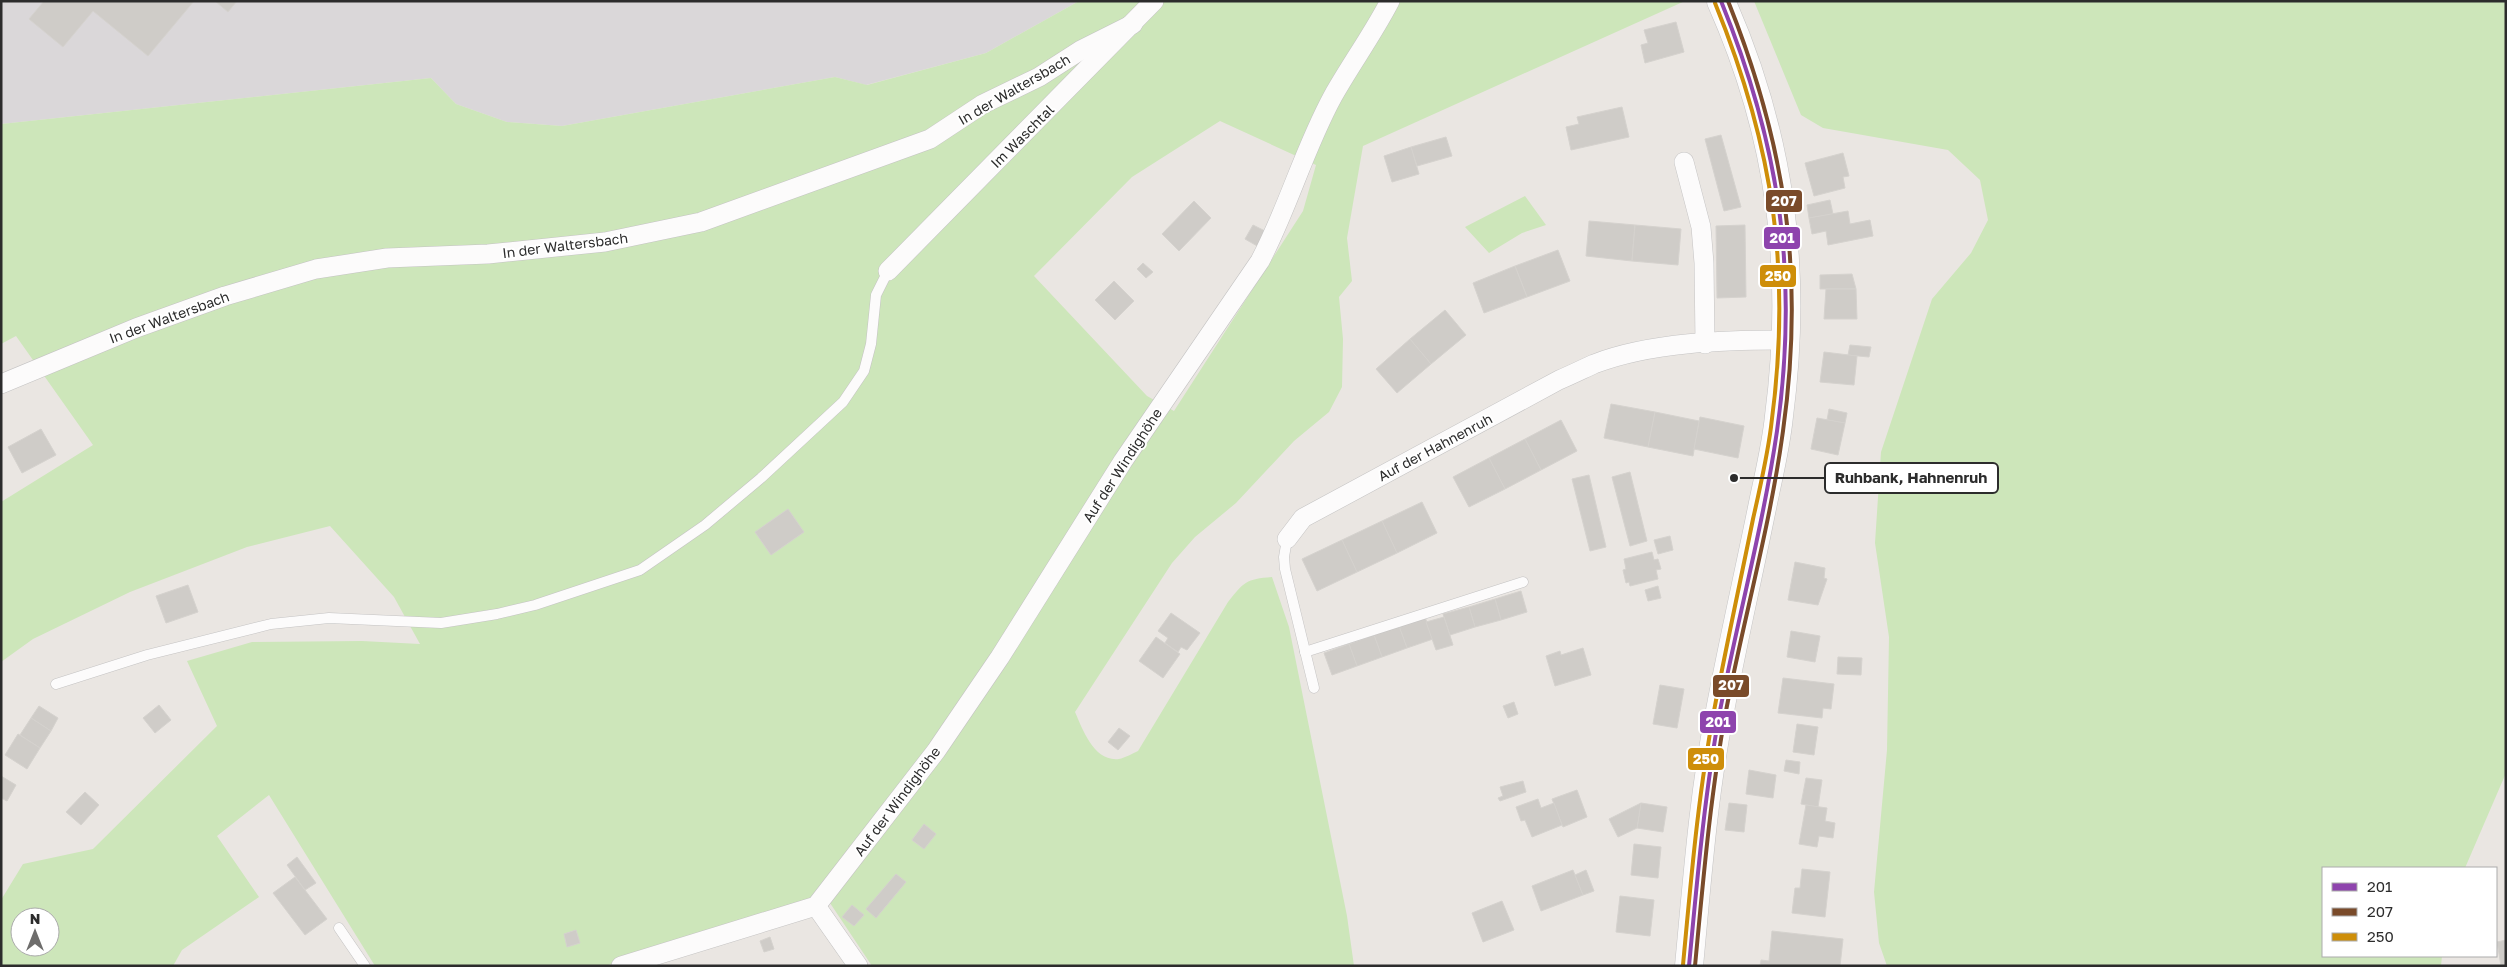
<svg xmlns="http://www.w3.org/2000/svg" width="2507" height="967" font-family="'Golos Text',sans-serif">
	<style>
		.industrial { fill: #dad7d9 }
		.green { fill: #cde6ba; fill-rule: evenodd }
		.building { fill: #cfccc8; stroke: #d5d2ce }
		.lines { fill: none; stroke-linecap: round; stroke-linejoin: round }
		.service-casing { stroke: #c4c3c3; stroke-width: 11 }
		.minor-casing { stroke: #c4c3c3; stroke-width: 20 }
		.secondary-casing { stroke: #c4c3c3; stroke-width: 29 }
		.service { stroke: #fcfbfb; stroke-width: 10 }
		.minor { stroke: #fcfbfb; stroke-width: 19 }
		.secondary { stroke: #fcfbfb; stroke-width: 28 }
		.bus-1-casing { stroke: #fff; stroke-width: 8 }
		.bus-2-casing { stroke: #fff; stroke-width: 8 }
		.bus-3-casing { stroke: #fff; stroke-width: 8 }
		.bus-1 { stroke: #8e44ad; stroke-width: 4 }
		.bus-2 { stroke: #7a4b2a; stroke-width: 4 }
		.bus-3 { stroke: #ce8e09; stroke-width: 4 }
		.labels { text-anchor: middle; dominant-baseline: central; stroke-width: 4; stroke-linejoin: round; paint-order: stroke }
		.street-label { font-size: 14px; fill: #2c2c2c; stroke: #fff }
		.leader { fill: none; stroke: #2c2c2c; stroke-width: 2 }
		.callout-dot { fill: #2c2c2c; stroke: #fff; stroke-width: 2 }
		.callout { fill: #fff; stroke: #2c2c2c; stroke-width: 2 }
		.callout-label { font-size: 15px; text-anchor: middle; font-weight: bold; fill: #2c2c2c }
		.line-badge { stroke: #fff; stroke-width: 2 }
		.badge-label { font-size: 14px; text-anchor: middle; font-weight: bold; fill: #fff }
	</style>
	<rect width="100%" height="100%" fill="#eae6e2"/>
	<path class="industrial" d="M1 1H1079L986 53 866 85 835 77 562 126 507 122 456 104 431 78 1 124Z"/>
	<g class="green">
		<path d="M1079 1H1685L1363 146 1347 238 1352 281 1339 297 1343 339 1342 387 1329 412 1294 441 1236 503 1195 537 1172 563 1075 712C1083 730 1094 762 1119 759 1125 758 1133 753 1138 751L1228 602C1244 582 1246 579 1272 577L1289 627 1347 916 1354 966H872L820 888 810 901 605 966H375L269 795 217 836 259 897 182 950 173 966H1V900L23 864 93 849 217 726 187 661 252 642 362 641 420 644 394 597 330 526 247 547 130 592 33 639 1 662V502L93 445 16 336 1 344V124L431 78 456 104 507 122 562 126 835 77 867 85 986 53ZM1220 121 1316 165 1303 211 1174 411 1147 396 1034 276 1132 177ZM20 917H50V947H20Z"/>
		<path d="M1754 1H2506V773L2465 868H2323V956H2442L2441 966H1887L1879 943 1874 892 1887 750 1889 637 1875 543 1881 452 1932 299 1971 253 1988 220 1980 180 1948 150 1823 128 1801 115Z"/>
		<path d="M1525 196 1546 225 1522 233 1489 253 1465 227Z"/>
	</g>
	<g class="building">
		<path d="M44 1H194L148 56 93 11 63 47 29 19Z"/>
		<path d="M215 1H237L228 12Z"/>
		<path d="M1676 22 1684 52 1645 63 1641 45 1648 43 1644 30Z"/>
		<path d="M1622 107 1629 137 1571 150 1566 127 1579 124 1577 117Z"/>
		<path d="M1721 135 1741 207 1724 211 1705 139Z"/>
		<path d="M1446 137 1452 156 1417 166 1411 147Z"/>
		<path d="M1411 147 1419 174 1392 182 1384 156Z"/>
		<path d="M1843 153 1849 176 1843 177 1845 188 1814 196 1805 163Z"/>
		<path d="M1830 200 1833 214 1809 218 1807 205Z"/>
		<path d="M1194 201 1211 218 1179 251 1162 234Z"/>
		<path d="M1848 211 1850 224 1870 220 1873 236 1828 245 1826 231 1812 234 1809 218Z"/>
		<path d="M1589 221 1635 225 1632 261 1586 256Z"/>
		<path d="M1253 225 1267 232 1259 247 1245 239Z"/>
		<path d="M1635 225 1681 229 1678 265 1632 261Z"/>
		<path d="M1745 225 1746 297 1717 298 1716 226Z"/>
		<path d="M1558 250 1570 281 1527 297 1515 266Z"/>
		<path d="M1143 263 1153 272 1146 278 1137 269Z"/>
		<path d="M1515 266 1527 297 1484 313 1473 283Z"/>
		<path d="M1852 274 1856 289H1820V275Z"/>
		<path d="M1114 281 1134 301 1115 320 1095 300Z"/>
		<path d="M1826 289H1856L1857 319H1824Z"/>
		<path d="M1445 310 1466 335 1431 364 1410 339Z"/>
		<path d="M1410 339 1431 364 1397 393 1376 369Z"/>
		<path d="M1850 345 1871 347 1869 357 1848 355Z"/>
		<path d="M1824 352 1857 356 1854 385 1820 382Z"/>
		<path d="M1611 404 1655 412 1648 447 1604 438Z"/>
		<path d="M1829 409 1847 413 1845 423 1827 420Z"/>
		<path d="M1655 412 1699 421 1693 456 1648 447Z"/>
		<path d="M1700 417 1744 426 1738 458 1694 449Z"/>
		<path d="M1817 418 1845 423 1838 455 1811 449Z"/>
		<path d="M1561 420 1577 451 1541 470 1525 439Z"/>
		<path d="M41 429 56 455 22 473 8 447Z"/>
		<path d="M1525 439 1541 470 1505 489 1489 458Z"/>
		<path d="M1489 458 1505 489 1469 507 1453 477Z"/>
		<path d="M1630 472 1647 541 1630 546 1612 477Z"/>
		<path d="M1589 475 1606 547 1590 551 1572 479Z"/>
		<path d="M1422 502 1437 533 1397 553 1382 521Z"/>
		<path d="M788 509 804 532 771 555 755 532Z"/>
		<path d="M1382 521 1397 553 1357 572 1342 540Z"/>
		<path d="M1670 536 1673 550 1658 554 1654 540Z"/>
		<path d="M1342 540 1357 572 1317 591 1302 559Z"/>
		<path d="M1652 552 1654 560 1658 559 1661 569 1656 570 1658 579 1630 586 1629 582 1626 583 1623 570 1626 569 1624 559Z"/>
		<path d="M1795 562 1825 568 1824 578 1827 579 1818 605 1788 600Z"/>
		<path d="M188 585 198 612 166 623 156 596Z"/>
		<path d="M1658 586 1661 598 1648 601 1645 590Z"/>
		<path d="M1521 591 1527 612 1501 620 1495 599Z"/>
		<path d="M1495 599 1501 620 1475 627 1469 607Z"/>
		<path d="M1469 607 1475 627 1450 635 1443 614Z"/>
		<path d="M1171 613 1200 633 1187 650 1181 647 1178 652 1165 643 1168 638 1158 631Z"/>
		<path d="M1425 617 1433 639 1407 648 1399 626Z"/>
		<path d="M1444 617 1453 645 1436 650 1426 622Z"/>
		<path d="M1399 626 1407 648 1382 657 1374 635Z"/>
		<path d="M1791 631 1820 636 1815 662 1787 657Z"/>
		<path d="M1374 635 1382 657 1357 666 1349 644Z"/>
		<path d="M1156 637 1180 654 1163 678 1139 661Z"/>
		<path d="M1349 644 1357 666 1332 675 1324 653Z"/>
		<path d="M1583 648 1591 675 1555 686 1546 656 1560 651 1561 655Z"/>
		<path d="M1838 657 1862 658 1861 675 1837 674Z"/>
		<path d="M1783 678 1834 684 1831 709 1823 708 1822 718 1778 713Z"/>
		<path d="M1660 685 1684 689 1677 728 1653 724Z"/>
		<path d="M1514 702 1518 714 1508 718 1503 706Z"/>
		<path d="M159 705 171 720 155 733 143 718Z"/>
		<path d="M39 706 58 718 51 731 31 718Z"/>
		<path d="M31 718 51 731 40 748 20 735Z"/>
		<path d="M1797 724 1818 727 1814 755 1793 752Z"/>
		<path d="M1119 728 1130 736 1118 750 1108 742Z"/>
		<path d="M18 734 40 748 27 769 5 755Z"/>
		<path d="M1786 760 1800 762 1799 774 1784 771Z"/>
		<path d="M1749 770 1776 775 1773 798 1746 794Z"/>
		<path d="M1 776 16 785 7 801 1 798Z"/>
		<path d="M1806 778 1822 780 1818 807 1801 804Z"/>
		<path d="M1523 781 1526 792 1500 801 1498 798 1503 796 1500 787Z"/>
		<path d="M1577 790 1587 817 1563 827 1552 799Z"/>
		<path d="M85 792 99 805 81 825 66 812Z"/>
		<path d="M1538 799 1541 808 1554 803 1562 825 1532 837 1525 820 1521 821 1516 807Z"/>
		<path d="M1641 803 1667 807 1663 832 1637 828Z"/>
		<path d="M1641 803 1637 828 1618 837 1609 819Z"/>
		<path d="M1729 803 1747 805 1744 832 1725 830Z"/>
		<path d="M1806 805 1827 808 1825 821 1835 823 1833 838 1819 836 1817 847 1799 844Z"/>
		<path d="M924 824 936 834 924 849 912 840Z"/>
		<path d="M1634 844 1661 847 1658 878 1631 875Z"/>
		<path d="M297 857 316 883 305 890 287 865Z"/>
		<path d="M1802 869 1830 872 1825 917 1792 913 1795 888H1800Z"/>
		<path d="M1573 870 1583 895 1541 911 1532 886Z"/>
		<path d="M1586 870 1594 891 1583 895 1575 875Z"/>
		<path d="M896 874 906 882 876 918 866 909Z"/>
		<path d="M295 877 327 919 305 935 273 893Z"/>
		<path d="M1620 896 1654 900 1650 936 1616 932Z"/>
		<path d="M1502 901 1514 930 1483 942 1472 913Z"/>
		<path d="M852 905 864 915 854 926 842 917Z"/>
		<path d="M576 930 580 943 567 947 564 934Z"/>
		<path d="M1772 931 1843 939 1840 966H1760L1761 960 1769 961Z"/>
		<path d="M770 937 774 949 764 952 760 941Z"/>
		<path d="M2506 940V966H2501L2497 942Z"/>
	</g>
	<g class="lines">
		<defs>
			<g id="service">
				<path d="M1287 539 1284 557 1285 569 1314 688"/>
				<path d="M1305 652 1523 582"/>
				<path d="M56 684 147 655 271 624 329 618 441 623 497 614 535 605 640 570 705 525 761 478 843 402 864 371 871 344 876 295 888 271"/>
				<path d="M339 928 365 966"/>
			</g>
			<g id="minor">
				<path d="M1684 162 1701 227 1704 263 1705 344"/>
				<path d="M888 271 1154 1"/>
				<path d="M1 384 136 328 225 296 316 269 387 258 488 254 605 242 701 222 930 139 983 104 1039 77 1081 50 1133 24"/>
				<path d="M1287 539 1303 518 1559 380C1571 375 1583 369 1594 364 1651 342 1725 340 1786 340"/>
				<path d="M816 906 858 966"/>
				<path d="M621 966 816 906 823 897 936 751 1000 657 1123 461 1260 261C1288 208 1304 149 1333 96 1351 64 1373 34 1390 1"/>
			</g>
			<path id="secondary" d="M1689 966C1697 882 1703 798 1719 716 1732 646 1748 577 1762 508 1768 478 1776 447 1779 416 1798 270 1781 136 1721 1"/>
		</defs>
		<use href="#service" class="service-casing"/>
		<use href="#minor" class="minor-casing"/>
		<use href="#secondary" class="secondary-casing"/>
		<use href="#service" class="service"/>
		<use href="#minor" class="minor"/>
		<use href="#secondary" class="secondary"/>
		<defs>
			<path id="bus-1" d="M1689 966C1697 882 1704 799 1719 716 1737 621 1763 527 1777 431 1799 275 1780 146 1721 1"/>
			<path id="bus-2" d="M1695 966C1703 882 1710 799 1725 716 1743 621 1770 527 1783 431 1805 275 1786 146 1728 1"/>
			<path id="bus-3" d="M1683 965C1691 880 1698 795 1714 711 1726 647 1740 583 1753 519 1760 488 1767 458 1771 427 1792 272 1774 148 1715 3"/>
		</defs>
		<use href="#bus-1" class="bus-1-casing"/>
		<use href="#bus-2" class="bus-2-casing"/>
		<use href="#bus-3" class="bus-3-casing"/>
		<use href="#bus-1" class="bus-1"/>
		<use href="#bus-2" class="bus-2"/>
		<use href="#bus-3" class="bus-3"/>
	</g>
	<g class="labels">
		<g class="street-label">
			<text transform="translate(1014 89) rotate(-30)">In der Waltersbach</text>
			<text transform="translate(1022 136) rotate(-45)">Im Waschtal</text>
			<text transform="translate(565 245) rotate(-7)">In der Waltersbach</text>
			<text transform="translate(169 317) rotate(-20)">In der Waltersbach</text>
			<text transform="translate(1435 447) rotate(-28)">Auf der Hahnenruh</text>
			<text transform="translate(1122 465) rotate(-57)">Auf der Windighöhe</text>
			<text transform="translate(897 801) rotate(-53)">Auf der Windighöhe</text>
		</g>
	</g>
	<path class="leader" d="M1734 478L1825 478"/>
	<circle class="callout-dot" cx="1734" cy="478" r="5"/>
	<rect class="callout" x="1825" y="463" width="173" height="30" rx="5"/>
	<g class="callout-label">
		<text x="1911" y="483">Ruhbank, Hahnenruh</text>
	</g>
	<g class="line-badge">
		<rect x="1765" y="189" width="38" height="24" rx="5" fill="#7a4b2a"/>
		<rect x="1763" y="226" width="38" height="24" rx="5" fill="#8e44ad"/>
		<rect x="1759" y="264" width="38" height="24" rx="5" fill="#ce8e09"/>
		<rect x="1712" y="674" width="38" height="24" rx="5" fill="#7a4b2a"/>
		<rect x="1699" y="710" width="38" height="24" rx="5" fill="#8e44ad"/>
		<rect x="1687" y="747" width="38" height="24" rx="5" fill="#ce8e09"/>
	</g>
	<g class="badge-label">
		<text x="1784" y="206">207</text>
		<text x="1782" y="243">201</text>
		<text x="1778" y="281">250</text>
		<text x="1731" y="690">207</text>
		<text x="1718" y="727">201</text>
		<text x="1706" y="764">250</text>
	</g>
	<rect width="2507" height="967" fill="none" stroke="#2c2c2c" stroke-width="5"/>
	<rect x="2322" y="867" width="175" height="90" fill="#ffffff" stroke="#ababab"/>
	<rect x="2332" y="883" width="25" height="8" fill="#8e44ad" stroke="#ababab"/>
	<text x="2367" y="892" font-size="15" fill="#2c2c2c">201</text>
	<rect x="2332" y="908" width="25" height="8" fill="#7a4b2a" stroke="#ababab"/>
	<text x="2367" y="917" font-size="15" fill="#2c2c2c">207</text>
	<rect x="2332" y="933" width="25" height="8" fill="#ce8e09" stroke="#ababab"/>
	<text x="2367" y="942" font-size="15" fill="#2c2c2c">250</text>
	<g transform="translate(35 932)"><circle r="24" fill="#ffffff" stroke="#ababab"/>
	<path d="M0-4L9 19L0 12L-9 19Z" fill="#6e6d6c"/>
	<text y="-8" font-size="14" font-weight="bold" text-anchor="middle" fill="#2c2c2c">N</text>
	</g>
</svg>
